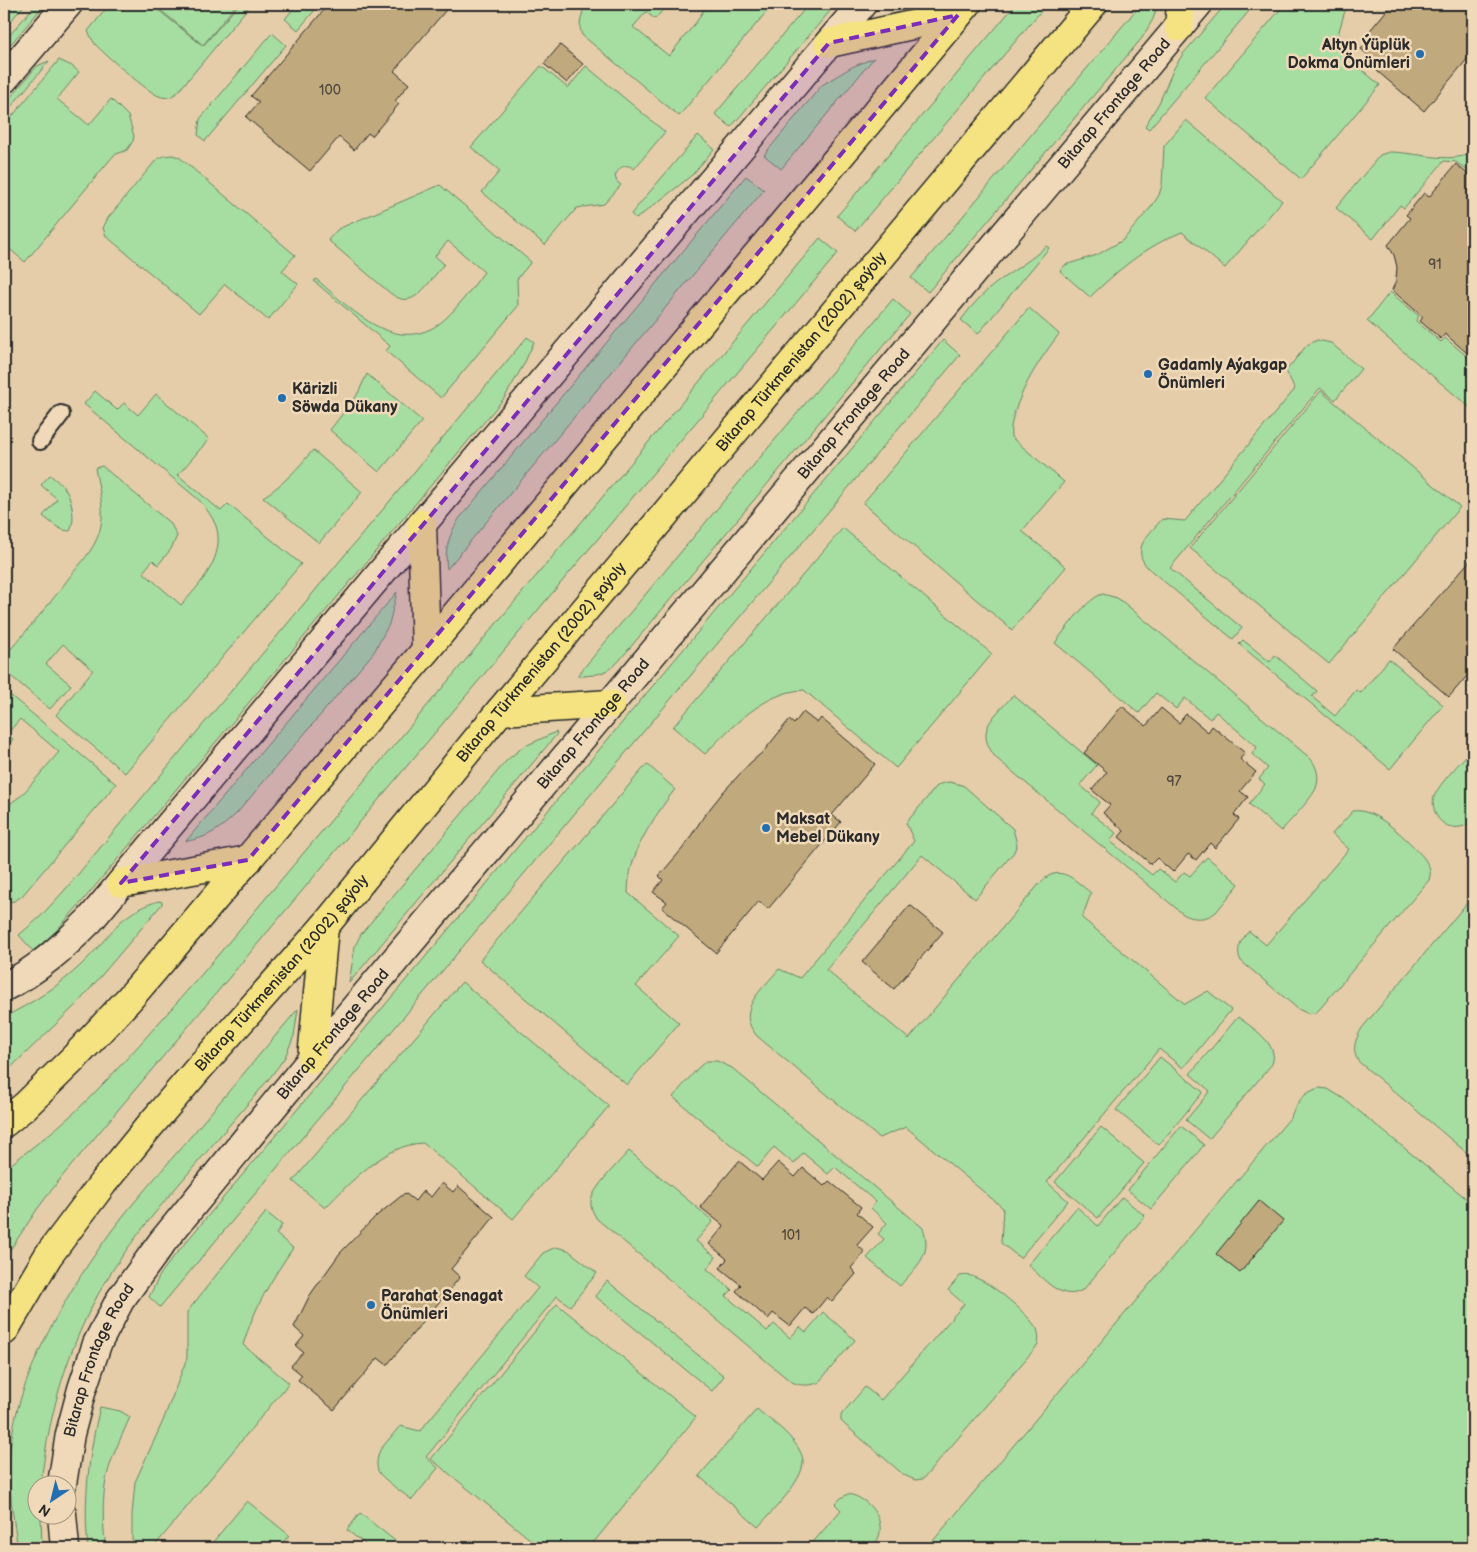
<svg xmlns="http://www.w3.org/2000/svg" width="1477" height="1552" font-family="'Balsamiq Sans',sans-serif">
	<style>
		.green { fill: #a6dda1; stroke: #688466 }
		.building { fill: #c0a97c; stroke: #2b2b2b }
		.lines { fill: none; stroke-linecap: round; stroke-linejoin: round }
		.lane-casing { stroke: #2b2b2b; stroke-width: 20 }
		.street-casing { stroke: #2b2b2b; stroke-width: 31 }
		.primary-casing { stroke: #2b2b2b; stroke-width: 31 }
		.lane { stroke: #f0d9b8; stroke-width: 16 }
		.street { stroke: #f0d9b8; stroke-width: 28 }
		.primary { stroke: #f5e382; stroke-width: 28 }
		.marked { fill: #7b2cbf; fill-opacity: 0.2; stroke: #7b2cbf; stroke-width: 4; stroke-dasharray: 10 6; stroke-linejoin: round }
		.poi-dot { fill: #1f6fb2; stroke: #f0d9b8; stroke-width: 2 }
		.labels { text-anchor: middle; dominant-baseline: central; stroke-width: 5; stroke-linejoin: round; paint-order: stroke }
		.number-label { font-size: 14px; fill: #504a3f }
		.poi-label { font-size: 16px; font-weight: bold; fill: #2b2b2b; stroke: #f0d9b8; text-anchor: start }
		.street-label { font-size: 16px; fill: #2b2b2b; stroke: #f0d9b8 }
	</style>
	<rect width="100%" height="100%" fill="#e4cda8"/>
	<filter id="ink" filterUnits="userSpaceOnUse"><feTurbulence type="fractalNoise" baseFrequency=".02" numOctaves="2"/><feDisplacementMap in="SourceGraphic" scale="10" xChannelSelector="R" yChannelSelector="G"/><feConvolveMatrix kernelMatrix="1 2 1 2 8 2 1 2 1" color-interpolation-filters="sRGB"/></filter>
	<g filter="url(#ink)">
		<g class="green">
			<path d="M4 4H25L4 29Z"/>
			<path d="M36 4H45L4 52V42Z"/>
			<path d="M110 4H151L203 46 239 4H251L177 93C171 97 166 99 159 96 149 93 103 53 95 44 92 40 90 35 88 31Z"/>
			<path d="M153 4H237L203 45Z"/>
			<path d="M297 4H320L298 30 285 19Z"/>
			<path d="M585 4H668L655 19 646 12 633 27 669 56 697 21 707 4H773L679 116 582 35C577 25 583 14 585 4Z"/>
			<path d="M809 4H836L731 127 715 114Z"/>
			<path d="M1016 4H1047L855 231 837 216Z"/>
			<path d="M1141 4H1158L1153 19 1142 38 928 292 911 278Z"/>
			<path d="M1226 4H1255L1149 129 1145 126 1159 103 1174 68 1183 54Z"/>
			<path d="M1285 4H1347L1339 31 1337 49 1380 85 1301 179 1205 98Z"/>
			<path d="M272 33 286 45 205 141 198 135 200 119Z"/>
			<path d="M874 58 781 169 764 155 822 85 852 67Z"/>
			<path d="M59 60 72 66 79 72 57 99 89 125 111 99 128 116 134 136 133 141 127 150 114 155 25 262 4 244V126Z"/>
			<path d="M49 61 4 115V105L37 66Z"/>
			<path d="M541 66 568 88 586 66 665 132 634 169C626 162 619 167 615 176L617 182 621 185 604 204 577 208 545 245 482 192 500 171 471 147Z"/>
			<path d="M1186 120 1282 201 1225 268 1182 232C1146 246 1117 271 1090 297L1060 271 1065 265 1097 255 1123 240 1152 206 1159 195 1162 185 1164 146Z"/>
			<path d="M698 135 714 149 693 174 681 184 636 219 631 214Z"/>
			<path d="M1389 152C1417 152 1446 164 1473 153V175L1456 162 1444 161 1404 208 1400 205 1373 239 1336 208 1380 155Z"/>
			<path d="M172 155 179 157 295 255 282 271 298 284 268 320 225 284 199 314 106 236 103 228 108 218 157 159 164 156Z"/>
			<path d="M746 176 764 190 447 569C444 550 449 535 459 519Z"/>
			<path d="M440 185 531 262 517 279 518 306 441 398 386 351 390 346 314 281 316 279C348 306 393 356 439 324 454 313 472 288 484 272L448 241 435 256 444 264C436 273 421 297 409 299 402 301 396 297 390 293L328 240 338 229Z"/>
			<path d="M820 238 838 253 60 1179 38 1208 4 1259V1170C27 1151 52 1133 75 1112 120 1069 160 1021 202 974Z"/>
			<path d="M1046 246 1049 248 978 334 961 320C972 305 984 292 999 281 1015 269 1032 260 1046 246Z"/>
			<path d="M1390 292 1419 316 1416 321 1441 342 1445 338 1473 361V410L1367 321Z"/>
			<path d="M893 299 910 314 618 662C606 674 594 676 577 676Z"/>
			<path d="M1029 308 1059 334C1040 359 1024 383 1014 414 1012 421 1010 429 1011 437L1064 482 1022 531 1066 567 1012 630 863 503Z"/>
			<path d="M527 337 534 342 524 364 505 397 80 904 56 931 33 951 19 935 40 917 64 891Z"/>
			<path d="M943 340 960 355 160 1307 149 1297 160 1275 171 1260Z"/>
			<path d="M1317 340 1331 343 1361 369 1335 400 1320 388 1170 568 1242 628 1233 639 1148 568C1130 548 1149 535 1162 519L1185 521 1295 389 1286 371 1307 345Z"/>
			<path d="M367 374 422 421 379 472 330 430 357 395Z"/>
			<path d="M95 391 117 410 124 403 138 415 156 394 209 439 178 475 221 511 228 504 301 564 125 773 56 715 93 670 63 644 46 664 71 685 50 709 4 670V657C27 630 51 603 72 574 84 560 98 544 101 525 105 507 98 486 95 468L102 466 171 524 177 536 171 549 158 565 153 560 143 572 181 605C200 585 226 556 216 526 212 516 206 508 199 500L84 404Z"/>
			<path d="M1321 391 1460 507 1329 664 1190 548Z"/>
			<path d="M313 450 362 492 319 543 263 497C283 485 298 468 313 450Z"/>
			<path d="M50 475C55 479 60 483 65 489 72 499 76 520 70 531 59 531 51 522 43 516L57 499 41 485Z"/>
			<path d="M843 528 992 654 896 768 804 690C765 691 730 728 705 754L673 727Z"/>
			<path d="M397 592 389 624 374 652 237 813C223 827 207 839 186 841Z"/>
			<path d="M1103 594 1117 598 1123 602 1310 758C1317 766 1320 778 1316 788 1313 797 1289 822 1281 831L1249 804 1265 784 1259 779 1268 768 1252 754 1257 747 1216 712 1210 719 1185 698 1176 709 1156 693 1139 713 1055 643C1065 630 1088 597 1103 594Z"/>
			<path d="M1243 640 1270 662 1275 655 1317 691 1312 697 1335 716 1356 690 1361 693 1389 659 1443 705 1390 769 1239 644Z"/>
			<path d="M4 690 116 784 22 896 14 901 4 903V808L22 795 59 752 20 719 7 734 13 739 4 750Z"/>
			<path d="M1013 695 1097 765 1080 785 1100 802 1091 813 1116 833 1110 841 1152 875 1158 869 1175 882 1184 872 1190 876 1207 857 1239 884 1216 912C1207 920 1193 920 1183 914L996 758C973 729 994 718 1013 695Z"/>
			<path d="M556 732 557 734 349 983 355 946 361 934 507 760 523 747Z"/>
			<path d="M1473 748V821C1465 827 1457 829 1448 826 1443 824 1439 820 1436 815 1434 810 1432 803 1434 797 1439 783 1463 760 1473 748Z"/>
			<path d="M647 764 675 789C653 819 628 853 628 893L679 936 636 986 679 1023 627 1085 480 960Z"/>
			<path d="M949 782 958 784 964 786 1013 829 1017 844 1014 852 975 899 922 855 826 970 909 1039 1040 883C1060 862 1074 880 1091 893L1082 918 1185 1004 1208 991 1231 1010 1183 1068 1159 1049 1047 1182 1068 1201 1020 1258 1001 1243 1003 1208 906 1127 879 1138 757 1036C734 1010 762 990 779 969L800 978 914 841 906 823 936 787 940 784Z"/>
			<path d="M1353 811C1376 807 1410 842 1424 858 1429 866 1432 871 1429 880L1317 1012 1309 1014 1298 1009 1241 961C1235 949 1241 940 1249 931L1266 945 1349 849 1332 834Z"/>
			<path d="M1473 896V1158L1359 1062C1351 1051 1355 1040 1362 1028Z"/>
			<path d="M159 901 162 902V904L78 1003 4 1074V1017C31 1004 59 986 81 965 95 952 107 936 120 922 132 912 144 905 159 901Z"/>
			<path d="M462 982 609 1106 513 1219 423 1143C386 1144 349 1183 325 1208L293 1181Z"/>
			<path d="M298 1009 294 1036 285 1057C266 1085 242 1110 220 1136 184 1179 145 1221 114 1268 72 1332 49 1408 41 1484H38V1514L41 1515 42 1548H18C12 1512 6 1472 12 1435 23 1365 71 1286 113 1229 134 1201 158 1175 181 1148 220 1102 259 1055 298 1009Z"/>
			<path d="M1238 1017C1251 1027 1280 1044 1272 1064L1209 1139 1186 1120 1210 1091 1190 1074Z"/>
			<path d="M1160 1057 1203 1092 1159 1145 1116 1110Z"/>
			<path d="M706 1061H717L732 1068 923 1228C933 1256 916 1266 900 1286L867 1258 884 1239 878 1234 887 1223 871 1208 876 1202 835 1167 828 1174 803 1153 794 1164 774 1147 758 1167 673 1097 697 1069Z"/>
			<path d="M1319 1088 1328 1089 1344 1099 1473 1204V1548H927L1290 1118C1297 1103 1302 1093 1319 1088Z"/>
			<path d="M1181 1126 1204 1145 1151 1209 1128 1190Z"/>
			<path d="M1101 1127 1144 1163 1098 1218 1055 1182Z"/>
			<path d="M629 1151 713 1221 696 1241 716 1257 707 1269 732 1290 726 1296 767 1331 774 1324 790 1338 800 1327 806 1332 823 1312 855 1340 818 1383C808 1386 799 1386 790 1381L597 1219C594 1214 590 1208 591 1201 592 1189 620 1161 629 1151Z"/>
			<path d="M1122 1197 1145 1216 1084 1289C1063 1304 1043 1278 1028 1265L1077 1207 1098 1226Z"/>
			<path d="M266 1212 282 1225 276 1234 293 1248C271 1280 254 1308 243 1345L289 1383 153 1548H134L132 1538V1515L135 1482 163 1421 187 1358V1312Z"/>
			<path d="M556 1247 568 1250 597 1273 570 1306 557 1296 426 1457 438 1468 412 1500C403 1493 387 1482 380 1474 375 1468 377 1457 380 1450L400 1426 420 1431 538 1288 524 1276 543 1253Z"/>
			<path d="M960 1276C966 1275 971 1275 976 1278 993 1284 1028 1314 1037 1329 1039 1335 1039 1339 1038 1345L923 1479 915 1480 904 1475 844 1424 841 1421V1415L865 1387 881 1400 964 1304 948 1290Z"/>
			<path d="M607 1281 724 1376 712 1391 595 1296Z"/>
			<path d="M557 1304 696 1417 589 1548H541L431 1459Z"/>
			<path d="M100 1407 120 1411 130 1417C121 1438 108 1463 105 1486 102 1506 103 1528 106 1548H88C83 1501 89 1453 100 1407Z"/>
			<path d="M757 1409C768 1419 783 1428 792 1440 797 1445 802 1453 803 1460 805 1480 770 1513 758 1527L699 1476Z"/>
			<path d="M848 1494C867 1497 887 1519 878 1539 876 1542 873 1545 871 1548H808L841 1510 835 1504 841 1498Z"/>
			<path d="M247 1501 289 1535 279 1548H208Z"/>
			<path d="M360 1513 404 1548H370L347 1530Z"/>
		</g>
		<g class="building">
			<path d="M329 4H451L394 71 409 84 395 101 399 104 372 136 368 133 354 150 339 137 310 171 246 117 259 102 251 96Z"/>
			<path d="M1392 4H1473V52L1424 111 1370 65 1374 60 1361 49 1371 38 1367 34Z"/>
			<path d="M560 45 583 64 567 83 544 64Z"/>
			<path d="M1456 164 1473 179V358L1445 334 1441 339 1420 321 1423 317 1392 290 1396 281 1397 267 1394 255 1388 245 1410 218 1406 215 1424 193 1429 197Z"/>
			<path d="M1473 557V669L1449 697 1393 649Z"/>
			<path d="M1122 706 1146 726 1161 708 1179 723 1186 714 1208 732 1212 726 1245 753 1240 759 1256 772 1240 791 1248 797 1234 815 1239 819 1215 848 1210 843 1196 860 1188 854 1173 872 1157 858 1151 864 1119 837 1124 831 1103 813 1110 805 1092 790 1107 772 1084 753Z"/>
			<path d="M803 712 817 723 821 718 875 764 832 815 841 822 768 909 759 901 716 953 662 908 667 902 653 892 663 880 659 876 683 848 704 816 724 791 750 763 764 751 789 720 794 724Z"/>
			<path d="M910 905 943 932 894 989 862 962Z"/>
			<path d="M739 1161 762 1180 778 1162 795 1177 803 1168 824 1186 829 1181 861 1207 857 1213 873 1227 857 1245 865 1252 851 1268 856 1274 832 1302 827 1297 813 1314 805 1308 790 1326 773 1313 768 1319 736 1291 741 1285 720 1268 727 1259 709 1244 724 1226 700 1207Z"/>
			<path d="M442 1183 453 1192 458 1186 494 1217 451 1269 460 1277 387 1365 378 1358 334 1410 298 1380 302 1375 291 1366 303 1352 296 1346 304 1336 294 1327 310 1295 340 1253 375 1217 405 1193 415 1201 423 1191 431 1197Z"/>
			<path d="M1259 1201 1283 1221 1240 1273 1216 1254Z"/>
		</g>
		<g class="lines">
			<defs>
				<path id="lane" d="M40 441 61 414"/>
				<g id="street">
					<path d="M4 79 68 4"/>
					<path d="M4 987C37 971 64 946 90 920L422 524 862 4"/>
					<path id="s1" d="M62 1484 70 1434 82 1389 97 1344 120 1300 163 1241 312 1059 1198 4"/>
					<path d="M62 1514 65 1548"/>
				</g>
				<g id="primary">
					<path d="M1179 27 1181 4"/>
					<path d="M829 43 958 15"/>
					<path d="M422 524 426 650"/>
					<path d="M500 711 611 704"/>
					<path d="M121 883 248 860"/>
					<path d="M312 1059 324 927"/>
					<path d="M4 1123 25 1106 74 1058 129 999 426 650 967 4"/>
					<path id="s2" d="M4 1331 48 1256 103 1183 147 1129 199 1068 324 927 500 711 1093 4"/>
				</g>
			</defs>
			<use href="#lane" class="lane-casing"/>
			<use href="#street" class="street-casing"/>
			<use href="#primary" class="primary-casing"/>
			<use href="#lane" class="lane"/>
			<use href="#street" class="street"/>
			<use href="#primary" class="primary"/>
		</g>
	</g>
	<path class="marked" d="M958 15 248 860 121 883 829 43Z"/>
	<g class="poi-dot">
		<circle cx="1420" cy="54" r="5"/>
		<circle cx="1148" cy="374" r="5"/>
		<circle cx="282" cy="398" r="5"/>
		<circle cx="766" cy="828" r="5"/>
		<circle cx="371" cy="1305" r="5"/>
	</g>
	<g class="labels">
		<g class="number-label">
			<text x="330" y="90">100</text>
			<text x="1435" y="264">91</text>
			<text x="1174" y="781">97</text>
			<text x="791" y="1235">101</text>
		</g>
		<g class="poi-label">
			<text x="1410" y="45" text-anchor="end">Altyn Ýüplük<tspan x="1410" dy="18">Dokma Önümleri</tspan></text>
			<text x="1158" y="365">Gadamly Aýakgap<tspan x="1158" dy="18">Önümleri</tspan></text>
			<text x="292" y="389">Kärizli<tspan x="292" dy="18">Söwda Dükany</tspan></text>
			<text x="776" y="819">Maksat<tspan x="776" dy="18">Mebel Dükany</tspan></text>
			<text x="381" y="1296">Parahat Senagat<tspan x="381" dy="18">Önümleri</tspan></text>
		</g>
		<g class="street-label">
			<text stroke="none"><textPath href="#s1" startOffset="1750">Bitarap Frontage Road</textPath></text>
			<text stroke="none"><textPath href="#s2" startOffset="1264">Bitarap Türkmenistan (2002) şaýoly</textPath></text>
			<text stroke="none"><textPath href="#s1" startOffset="1345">Bitarap Frontage Road</textPath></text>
			<text stroke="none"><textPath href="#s2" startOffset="859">Bitarap Türkmenistan (2002) şaýoly</textPath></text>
			<text stroke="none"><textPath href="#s1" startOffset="940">Bitarap Frontage Road</textPath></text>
			<text stroke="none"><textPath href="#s2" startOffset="454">Bitarap Türkmenistan (2002) şaýoly</textPath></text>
			<text stroke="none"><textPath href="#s1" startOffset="535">Bitarap Frontage Road</textPath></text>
			<text stroke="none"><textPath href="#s1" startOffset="130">Bitarap Frontage Road</textPath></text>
		</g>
	</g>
	<rect width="1477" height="1552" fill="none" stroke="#f0d9b8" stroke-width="20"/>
	<rect x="10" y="10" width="1457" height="1532" fill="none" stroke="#2b2b2b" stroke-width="2" filter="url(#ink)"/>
	<g transform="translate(52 1500) rotate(215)"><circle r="24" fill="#f0d9b8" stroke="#a19380"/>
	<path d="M0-4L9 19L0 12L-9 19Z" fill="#1f6fb2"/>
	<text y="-8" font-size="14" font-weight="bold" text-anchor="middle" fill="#2b2b2b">N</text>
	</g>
</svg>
